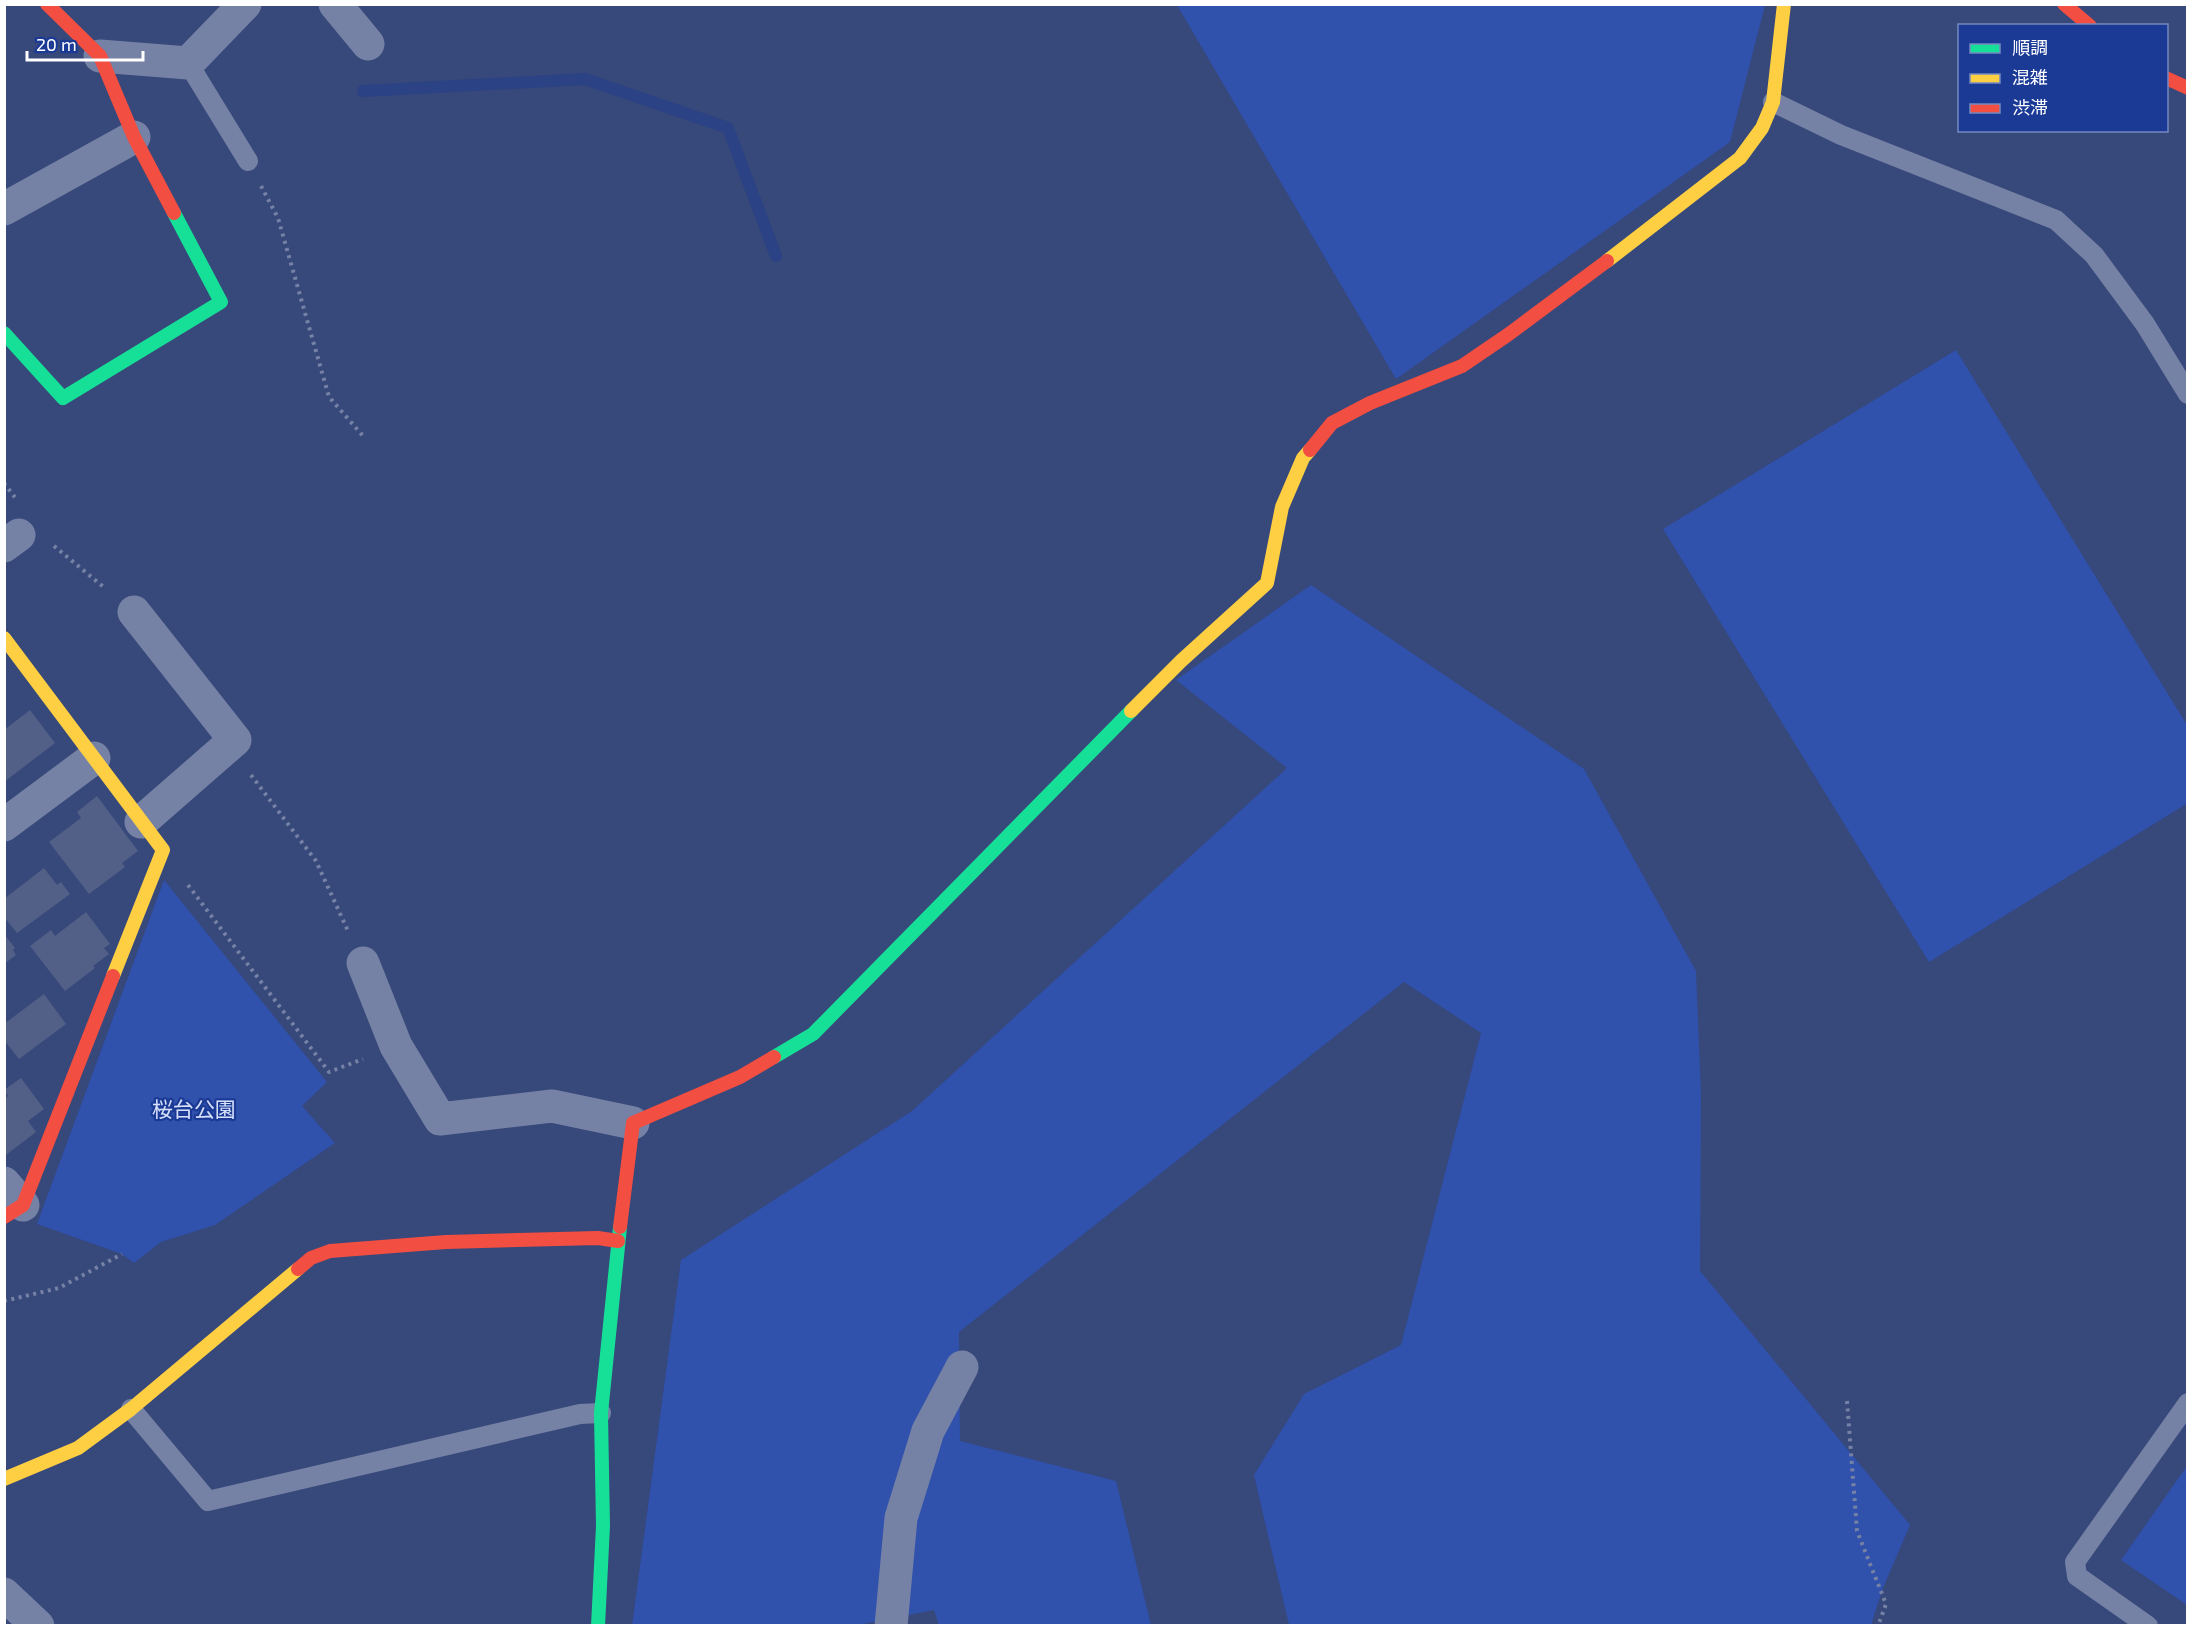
<svg xmlns="http://www.w3.org/2000/svg" width="2192" height="1630" font-family="'Exo 2','Noto Sans JP',sans-serif">
	<style>
		.green { fill: #3051ac }
		.lines { fill: none; stroke-linecap: round; stroke-linejoin: round }
		.stream { stroke: #2b4285; stroke-width: 12 }
		.building { fill: #526088 }
		.path { stroke: #7682a5; stroke-width: 4; stroke-dasharray: 3 4.5; stroke-linecap: butt }
		.lane { stroke: #7682a5; stroke-width: 20 }
		.street { stroke: #7682a5; stroke-width: 33 }
		.fast { stroke: #16e098; stroke-width: 14 }
		.slow { stroke: #ffcf43; stroke-width: 14 }
		.jam { stroke: #f24e42; stroke-width: 14 }
		.labels { text-anchor: middle; dominant-baseline: central; stroke-width: 4.5; stroke-linejoin: round; paint-order: stroke }
		.park-label { font-size: 21px; fill: #d6e0fb; stroke: #1b3a96 }
	</style>
	<rect width="100%" height="100%" fill="#37487a"/>
	<g class="green">
		<path d="M1177 5H1765L1730 142 1396 379Z"/>
		<path d="M1956 350 2187 725 2188 803 1929 962 1663 529Z"/>
		<path d="M1311 585 1584 769 1696 971 1701 1094 1700 1271 1910 1525 1883 1588 1871 1625H1289L1254 1475 1304 1394 1401 1345 1481 1033 1404 982 959 1332 960 1441 1116 1481 1151 1625H939L934 1610 858 1625 632 1626 681 1260 912 1111 1287 768 1176 680Z"/>
		<path d="M164 880 327 1082 302 1106 335 1143 215 1225 161 1242 134 1263 122 1254 37 1224Z"/>
		<path d="M2187 1466 2188 1605H2187L2121 1560Z"/>
	</g>
	<g class="lines">
		<path class="stream" d="M363 91 585 79 728 128 776 256"/>
	</g>
	<g class="building">
		<path d="M30 710 55 743 4 782V730Z"/>
		<path d="M97 796 138 851 122 863 125 867 89 894 49 842 81 818 77 812Z"/>
		<path d="M44 868 57 885 61 882 70 894 17 933 4 917V899Z"/>
		<path d="M86 912 110 944 104 948 109 954 93 966 95 968 65 991 30 946 51 930 55 936Z"/>
		<path d="M4 934 15 948 13 950 16 955 4 964Z"/>
		<path d="M44 994 66 1024 19 1059 4 1040V1024Z"/>
		<path d="M21 1078 44 1109 28 1121 36 1132 6 1155 4 1099 8 1096 4 1090Z"/>
	</g>
	<g class="lines">
		<g class="path">
			<path d="M261 186 278 218 329 397 364 437"/>
			<path d="M4 483 17 500"/>
			<path d="M54 546 106 589"/>
			<path d="M251 775 316 861 348 931"/>
			<path d="M188 885 329 1072 363 1059"/>
			<path d="M4 1301 59 1288 122 1254"/>
			<path d="M1847 1401 1857 1531 1886 1604 1878 1626"/>
		</g>
		<g class="lane">
			<path d="M188 63 248 161"/>
			<path d="M1773 102 1841 135 2056 220 2094 255 2145 324 2188 394"/>
			<path d="M131 1409 208 1501 580 1414 601 1413"/>
			<path d="M2148 1626 2077 1576 2075 1562 2188 1403"/>
		</g>
		<g class="street">
			<path d="M335 4 368 44"/>
			<path d="M100 56 188 63 245 4"/>
			<path d="M4 209 134 137"/>
			<path d="M4 546 19 535"/>
			<path d="M134 612 235 740 141 822"/>
			<path d="M4 825 94 758"/>
			<path d="M363 963 396 1046 440 1119 552 1106 633 1123"/>
			<path d="M4 1183 23 1205"/>
			<path d="M4 1594 38 1626"/>
			<path d="M891 1626 901 1518 928 1431 962 1367"/>
		</g>
		<g class="fast">
			<path d="M4 333 63 398 221 302 174 213"/>
			<path d="M774 1057 813 1034 1131 711"/>
			<path d="M598 1626 603 1526 601 1413 620 1227"/>
		</g>
		<g class="slow">
			<path d="M1607 261 1740 158 1762 128 1773 102 1784 4"/>
			<path d="M4 638 163 850 113 976"/>
			<path d="M1131 711 1181 661 1267 583 1282 507 1303 458 1310 450"/>
			<path d="M4 1479 78 1448 131 1409 298 1269"/>
		</g>
		<g class="jam">
			<path d="M47 4 100 56 134 137 174 213"/>
			<path d="M2064 4 2090 26"/>
			<path d="M2166 78 2188 88"/>
			<path d="M1310 450 1332 423 1370 403 1462 366 1509 334 1607 261"/>
			<path d="M4 1217 23 1205 113 976"/>
			<path d="M620 1227 633 1123 740 1077 774 1057"/>
			<path d="M298 1269 311 1258 330 1251 446 1242 598 1238 618 1241"/>
		</g>
	</g>
	<g class="labels">
		<g class="park-label">
			<text x="194" y="1108">桜台公園</text>
		</g>
	</g>
	<rect width="2192" height="1630" fill="none" stroke="#ffffff" stroke-width="12"/>
	<rect x="1958" y="24" width="210" height="108" fill="#1b3a96" stroke="#7689c0" stroke-width="1.5"/>
	<rect x="1970" y="44" width="30" height="9" fill="#16e098" stroke="#7689c0" stroke-width="1.5"/>
	<text x="2012" y="54" font-size="18" fill="#ffffff">順調</text>
	<rect x="1970" y="74" width="30" height="9" fill="#ffcf43" stroke="#7689c0" stroke-width="1.5"/>
	<text x="2012" y="84" font-size="18" fill="#ffffff">混雑</text>
	<rect x="1970" y="104" width="30" height="9" fill="#f24e42" stroke="#7689c0" stroke-width="1.5"/>
	<text x="2012" y="114" font-size="18" fill="#ffffff">渋滞</text>
	<path d="M27 51v9h116v-9" fill="none" stroke="#ffffff" stroke-width="3"/>
	<text x="36" y="51" font-size="18" fill="#ffffff" stroke="#1b3a96" stroke-width="4.5" paint-order="stroke">20 m</text>
</svg>
